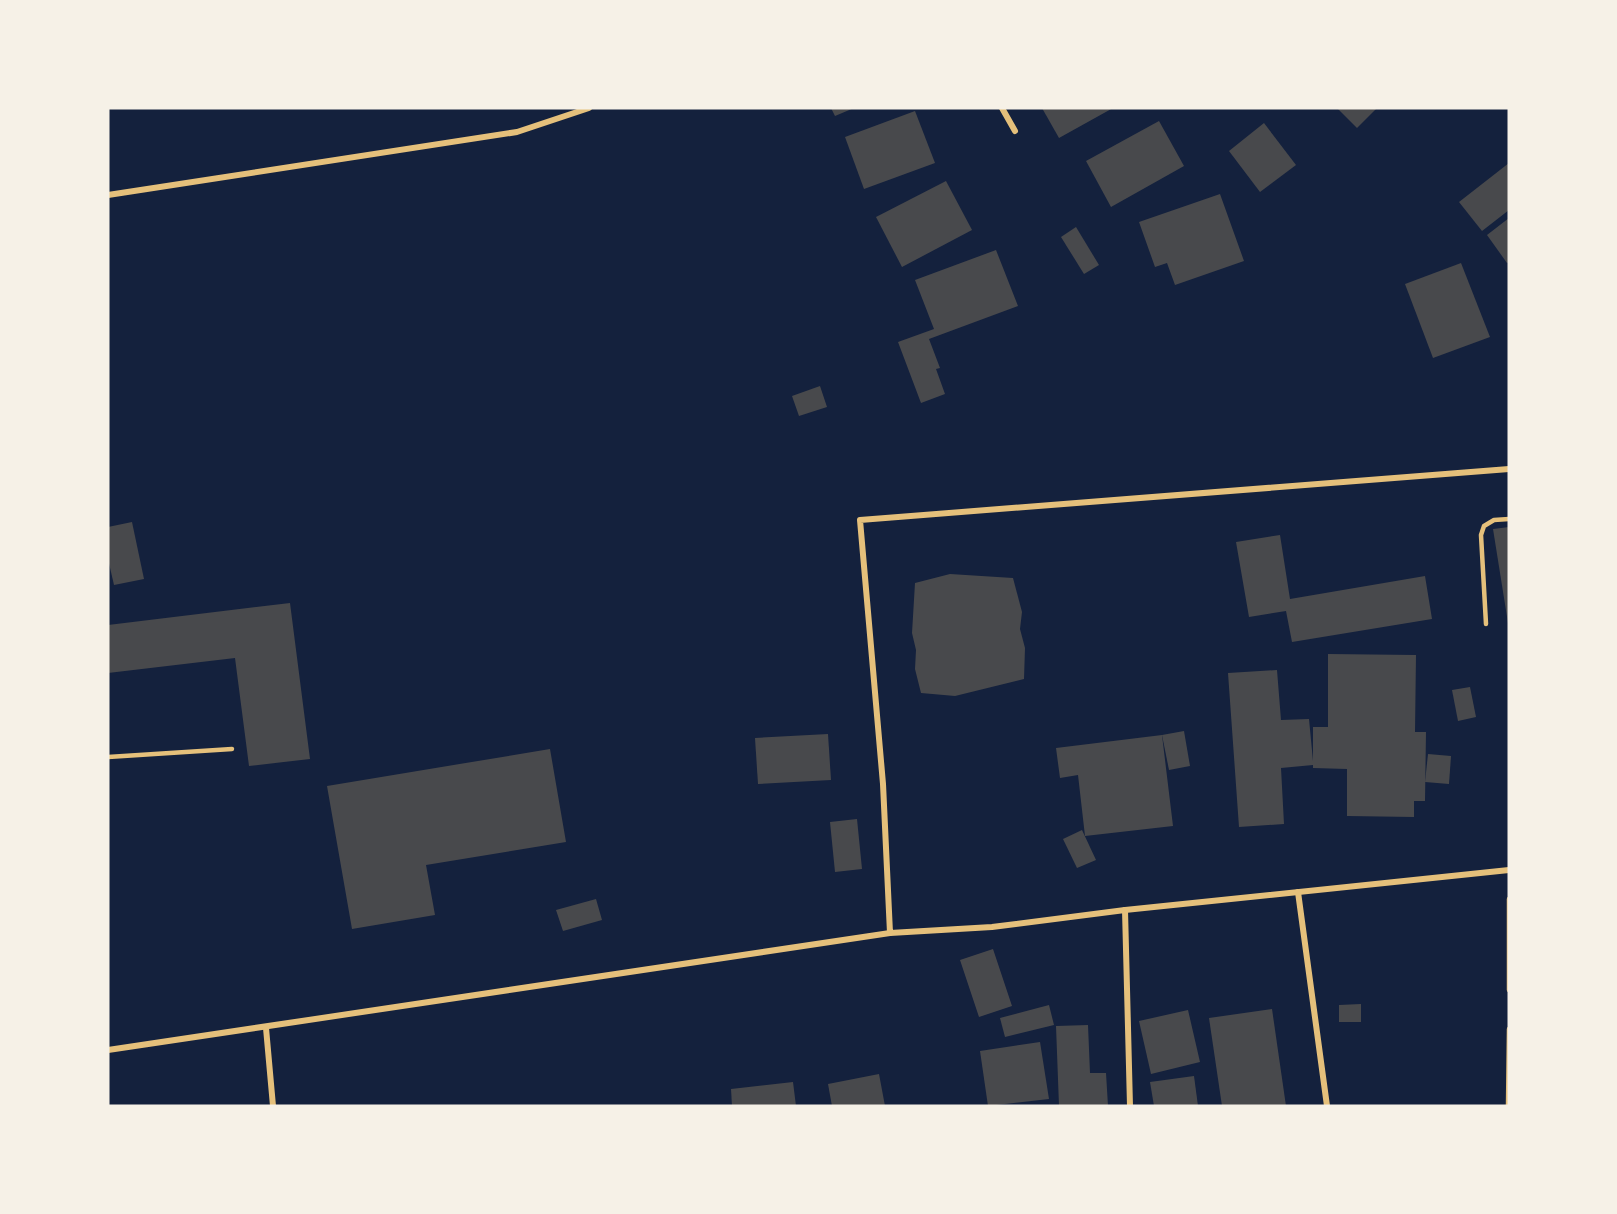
<svg xmlns="http://www.w3.org/2000/svg" width="1617" height="1214" font-family="Ubuntu,sans-serif">
	<style>
		.building { fill: #48494c }
		.lines { fill: none; stroke-linecap: round; stroke-linejoin: round }
		.service { stroke: #e5c07b; stroke-width: 4.5 }
		.minor { stroke: #e5c07b; stroke-width: 6 }
	</style>
	<rect width="100%" height="100%" fill="#14213d"/>
	<g class="building">
		<path d="M831 108H854L835 116Z"/>
		<path d="M1042 108H1113L1059 138Z"/>
		<path d="M1337 108H1377L1357 128Z"/>
		<path d="M915 111 935 163 864 189 845 137Z"/>
		<path d="M1159 121 1184 166 1111 207 1086 161Z"/>
		<path d="M1264 123 1296 165 1260 192 1229 151Z"/>
		<path d="M1509 163V210L1482 231 1459 202Z"/>
		<path d="M946 181 972 230 902 267 876 217Z"/>
		<path d="M1220 194 1244 261 1175 285 1167 263 1155 267 1139 222Z"/>
		<path d="M1509 218V262L1507 263 1487 235Z"/>
		<path d="M1076 227 1099 265 1084 274 1061 237Z"/>
		<path d="M996 250 1018 306 929 339 940 368 936 369 945 394 921 403 898 342 934 329 915 280Z"/>
		<path d="M1461 263 1490 337 1433 358 1405 284Z"/>
		<path d="M820 386 827 407 799 416 792 396Z"/>
		<path d="M132 522 144 579 114 585 108 559V527Z"/>
		<path d="M1509 527V623H1508L1493 529Z"/>
		<path d="M1280 535 1290 599 1425 576 1432 619 1292 642 1286 611 1249 617 1236 542Z"/>
		<path d="M950 574 1013 578 1022 612 1020 629 1025 648 1024 679 955 696 921 693 915 669 916 650 912 633 915 583Z"/>
		<path d="M290 603 310 759 249 766 235 658 108 673V625Z"/>
		<path d="M1328 654 1416 655 1415 732H1426L1425 801H1414V817L1347 816V769L1313 768V765L1281 768 1284 824 1239 827 1228 673 1277 670 1281 720 1309 719 1313 761V727H1328Z"/>
		<path d="M1470 687 1476 717 1458 721 1452 690Z"/>
		<path d="M1184 731 1190 766 1169 770 1162 735Z"/>
		<path d="M828 734 831 780 758 784 755 738Z"/>
		<path d="M1162 735 1173 826 1085 836 1078 775 1060 778 1056 748Z"/>
		<path d="M550 749 566 842 426 865 435 915 352 929 327 786Z"/>
		<path d="M1428 754 1451 756 1449 784 1425 782Z"/>
		<path d="M857 819 862 869 835 872 830 822Z"/>
		<path d="M1082 830 1096 860 1077 868 1063 839Z"/>
		<path d="M596 899 602 920 563 931 556 910Z"/>
		<path d="M993 949 1012 1006 979 1017 960 960Z"/>
		<path d="M1361 1004V1022H1339V1005Z"/>
		<path d="M1049 1005 1054 1025 1005 1037 1000 1018Z"/>
		<path d="M1272 1009 1286 1106H1222L1209 1018Z"/>
		<path d="M1188 1010 1200 1062 1151 1074 1139 1021Z"/>
		<path d="M1088 1025 1090 1073H1106L1108 1106H1059L1056 1026Z"/>
		<path d="M1040 1042 1049 1099 988 1106 980 1051Z"/>
		<path d="M879 1074 885 1106H832L828 1084Z"/>
		<path d="M1194 1076 1198 1106H1154L1150 1082Z"/>
		<path d="M793 1082 796 1106H732L731 1089Z"/>
	</g>
	<g class="lines">
		<g class="service">
			<path d="M1486 624 1481 535 1484 526 1494 520 1509 519"/>
			<path d="M108 757 232 749"/>
			<path d="M1509 899V990"/>
			<path d="M1508 1106 1509 1029"/>
		</g>
		<g class="minor">
			<path d="M1002 108 1015 131"/>
			<path d="M108 195 517 132 589 108"/>
			<path d="M1298 892 1327 1106"/>
			<path d="M1125 910 992 927 890 933 883 784 860 520 1509 469"/>
			<path d="M266 1028 273 1106"/>
			<path d="M108 1050 890 933"/>
			<path d="M1130 1106 1125 910 1509 870"/>
		</g>
	</g>
	<rect width="1617" height="1214" fill="none" stroke="#f6f1e7" stroke-width="219"/>
</svg>
